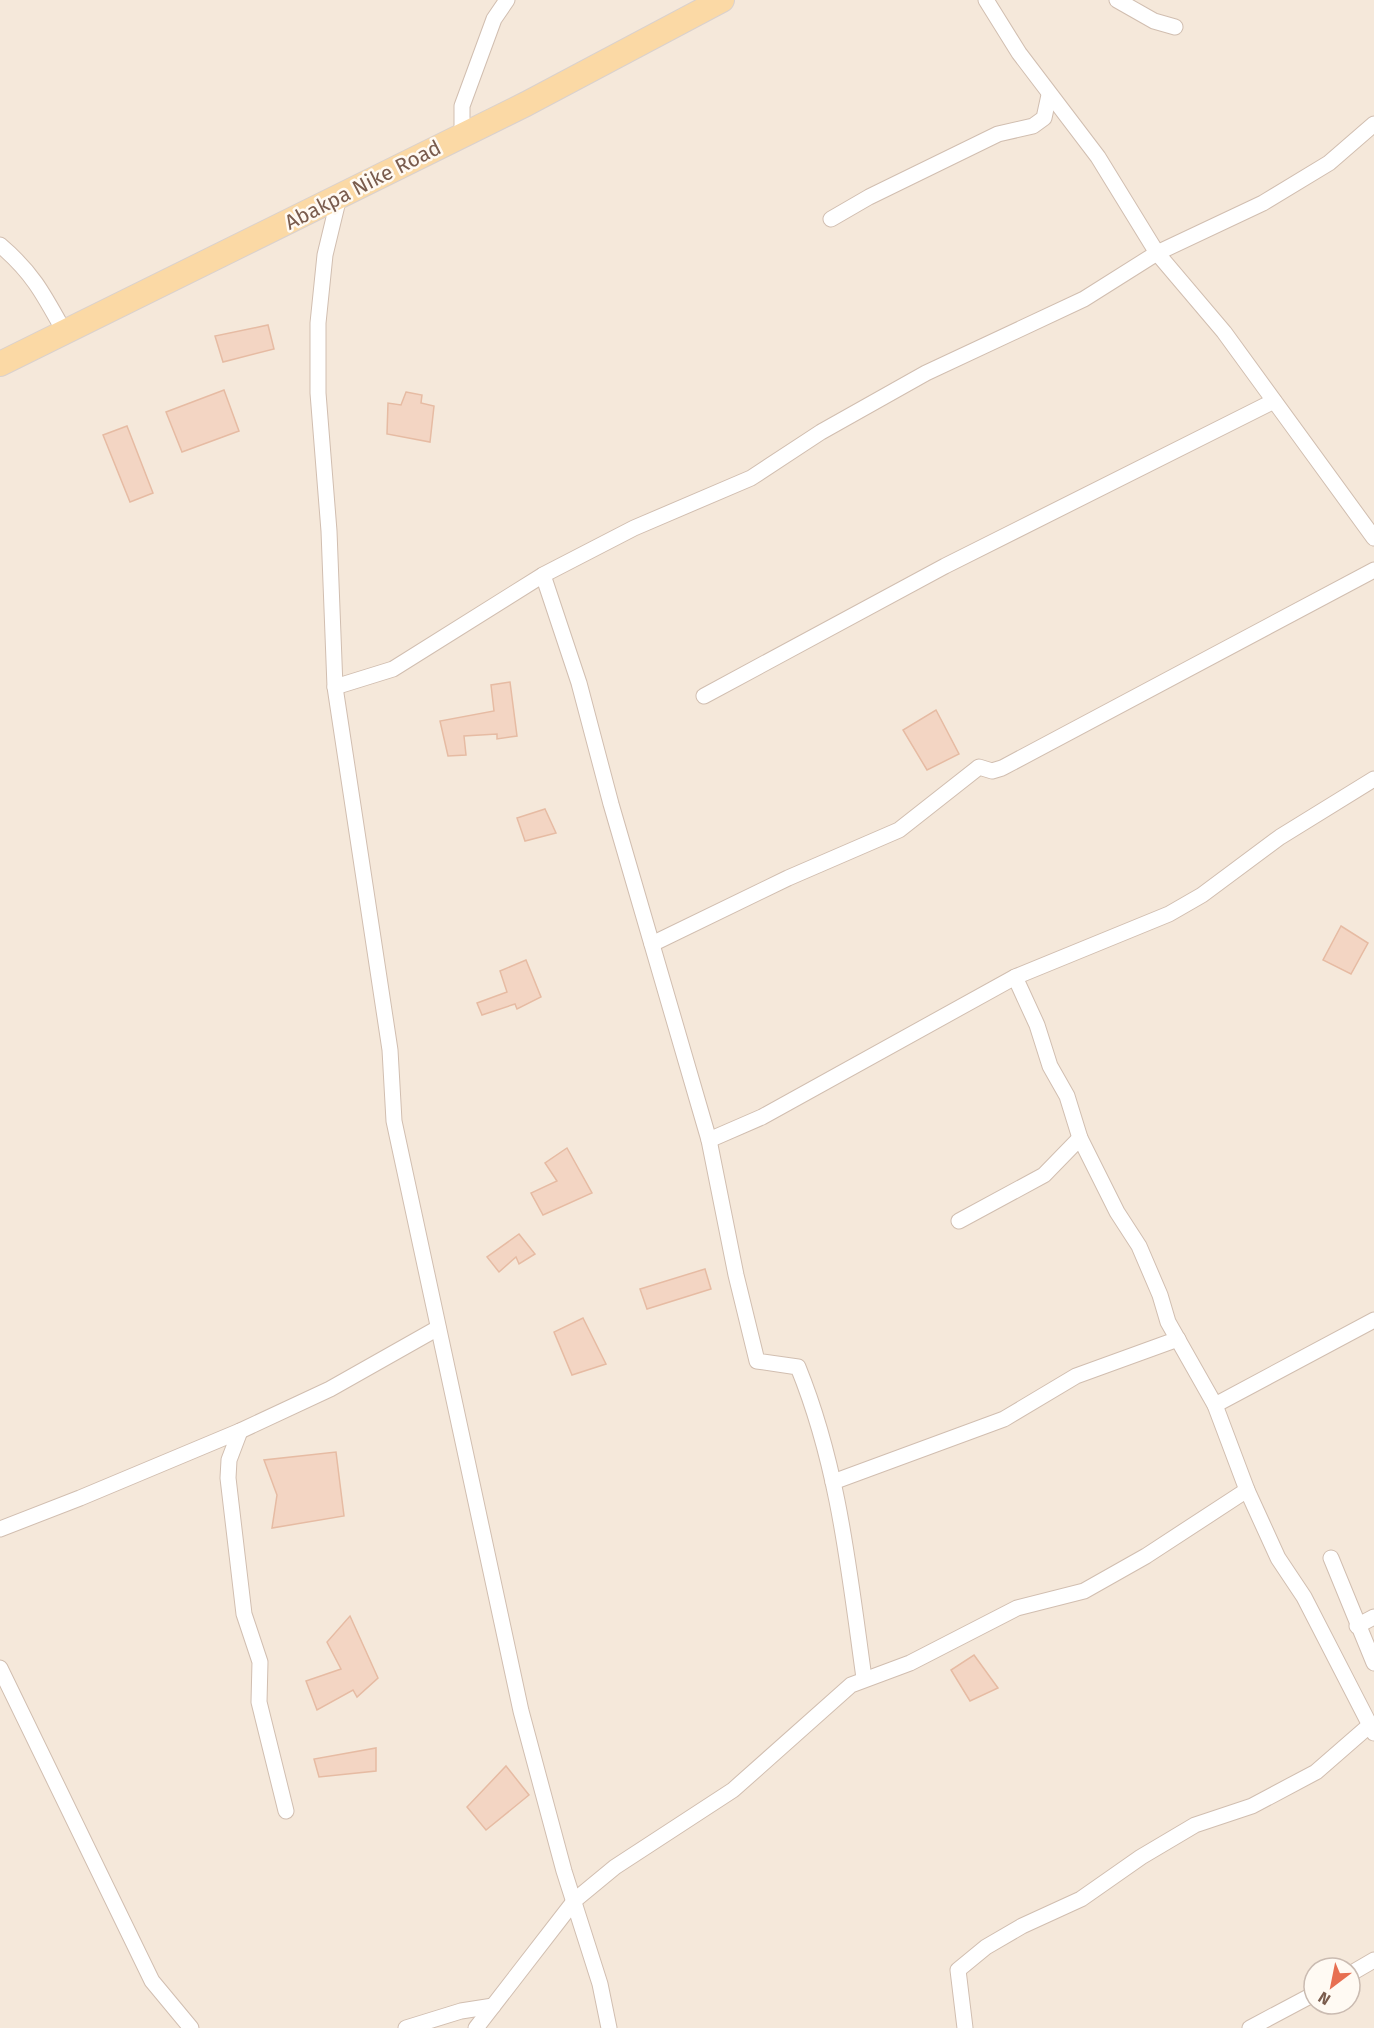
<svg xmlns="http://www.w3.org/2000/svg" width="1374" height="2028" font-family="'Fira Sans',sans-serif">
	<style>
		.residential { fill: #f5e8da; fill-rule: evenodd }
		.building { fill: #f3d5c3; stroke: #e6bba3; stroke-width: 1.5 }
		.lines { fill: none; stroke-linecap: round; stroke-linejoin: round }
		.minor-casing { stroke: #d1beb0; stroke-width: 17 }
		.primary-casing { stroke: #dad1cd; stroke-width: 26 }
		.minor { stroke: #fff; stroke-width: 15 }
		.primary { stroke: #fbd9a5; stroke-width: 24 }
		.labels { text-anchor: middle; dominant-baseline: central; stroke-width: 5; stroke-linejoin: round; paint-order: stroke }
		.street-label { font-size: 21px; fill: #7a5c4d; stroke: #fffaf3 }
	</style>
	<rect width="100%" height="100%" fill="#fdf6ec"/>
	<path class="residential" d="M0 0H1374V2028H0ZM1314 1968H1350V2004H1314Z"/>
	<g class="building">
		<path d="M268 325 274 349 223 362 215 336Z"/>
		<path d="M224 390 239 431 182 452 166 412Z"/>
		<path d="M406 392 422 395 421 403 434 406 430 442 387 434 388 403 401 405Z"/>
		<path d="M127 426 153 493 130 502 103 435Z"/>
		<path d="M510 682 517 736 497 739V734L464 736 466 755 448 756 440 721 494 711 491 685Z"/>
		<path d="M936 710 959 754 927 770 903 730Z"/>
		<path d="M545 809 556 833 525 841 517 818Z"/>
		<path d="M1341 926 1368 943 1351 974 1323 960Z"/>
		<path d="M526 960 541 997 517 1009 515 1004 482 1015 477 1003 507 992 500 971Z"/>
		<path d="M567 1148 592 1193 543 1215 531 1193 557 1181 545 1163Z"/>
		<path d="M519 1234 535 1254 519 1264 516 1257 499 1272 487 1257Z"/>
		<path d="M705 1269 711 1289 647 1309 640 1289Z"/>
		<path d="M583 1318 606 1364 572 1375 554 1332Z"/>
		<path d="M336 1452 344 1516 272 1528 277 1495 264 1460Z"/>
		<path d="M350 1616 378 1678 357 1697 353 1690 317 1710 306 1681 341 1669 327 1642Z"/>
		<path d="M974 1655 998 1688 970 1701 951 1670Z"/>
		<path d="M376 1748V1771L319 1777 314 1759Z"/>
		<path d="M506 1766 529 1795 486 1830 467 1807Z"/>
	</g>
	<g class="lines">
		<defs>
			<g id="minor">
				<path d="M986 0 1019 53 1098 157 1157 253 1224 332 1374 538"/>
				<path d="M1117 0 1154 21 1175 27"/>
				<path d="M462 134V106L494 19 507 0"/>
				<path d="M339 197 325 255 318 323V393L329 531 335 687 390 1050 394 1121 521 1711 564 1871 600 1984 609 2028"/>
				<path d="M831 219 869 197 998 134 1033 126 1044 118 1049 95"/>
				<path d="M0 245C33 273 44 295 65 333"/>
				<path d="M543 575 579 683 611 804 709 1140 736 1275 757 1361 798 1367C839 1468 849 1571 864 1678"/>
				<path d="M335 687 393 669 543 575 634 528 751 478 821 432 926 373 1084 299 1157 253 1263 203 1329 163 1374 124"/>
				<path d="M704 696 945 566 1274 401"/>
				<path d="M652 944 788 878 899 830 979 767 992 771 1002 768 1374 570"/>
				<path d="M1015 977 1037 1025 1050 1066 1067 1096 1080 1138 1117 1212 1139 1246 1160 1295 1168 1322 1215 1405 1247 1490 1278 1558 1304 1597 1374 1733"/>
				<path d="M709 1140 762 1117 1015 977 1169 914 1202 895 1280 837 1374 779"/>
				<path d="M959 1221 1044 1175 1080 1138"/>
				<path d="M1215 1405 1374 1320"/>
				<path d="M240 1431 229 1460 228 1478 244 1614 260 1662 259 1702 286 1811"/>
				<path d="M833 1482 1004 1419 1076 1376 1178 1339"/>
				<path d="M0 1529 80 1498 240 1431 330 1389 438 1328"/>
				<path d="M1331 1558 1374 1663"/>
				<path d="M1357 1626 1374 1617"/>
				<path d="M0 1668 152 1981 191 2028"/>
				<path d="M1350 1974 1374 1960"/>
				<path d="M406 2028 461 2011 493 2006"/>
				<path d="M476 2028 575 1900 615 1867 733 1790 851 1685 910 1663 1017 1608 1084 1591 1146 1556 1247 1490"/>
				<path d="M965 2028 958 1970 986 1947 1022 1926 1081 1899 1141 1857 1195 1825 1252 1806 1316 1772 1370 1725"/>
				<path d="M1250 2028 1314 1994"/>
			</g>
			<path id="primary" d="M0 364 526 104 722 0"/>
		</defs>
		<use href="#minor" class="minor-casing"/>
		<use href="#primary" class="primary-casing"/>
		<use href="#minor" class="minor"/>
		<use href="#primary" class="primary"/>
	</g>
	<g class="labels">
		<g class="street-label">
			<text transform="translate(363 185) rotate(-27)">Abakpa Nike Road</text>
		</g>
	</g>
	<g transform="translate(1332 1986) rotate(212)"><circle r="28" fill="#fffaf3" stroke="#cabbb1" stroke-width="1.5"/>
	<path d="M0-4.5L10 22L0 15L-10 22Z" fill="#e76f51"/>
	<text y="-9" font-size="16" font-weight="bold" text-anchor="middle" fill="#7a5c4d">N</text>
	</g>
</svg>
